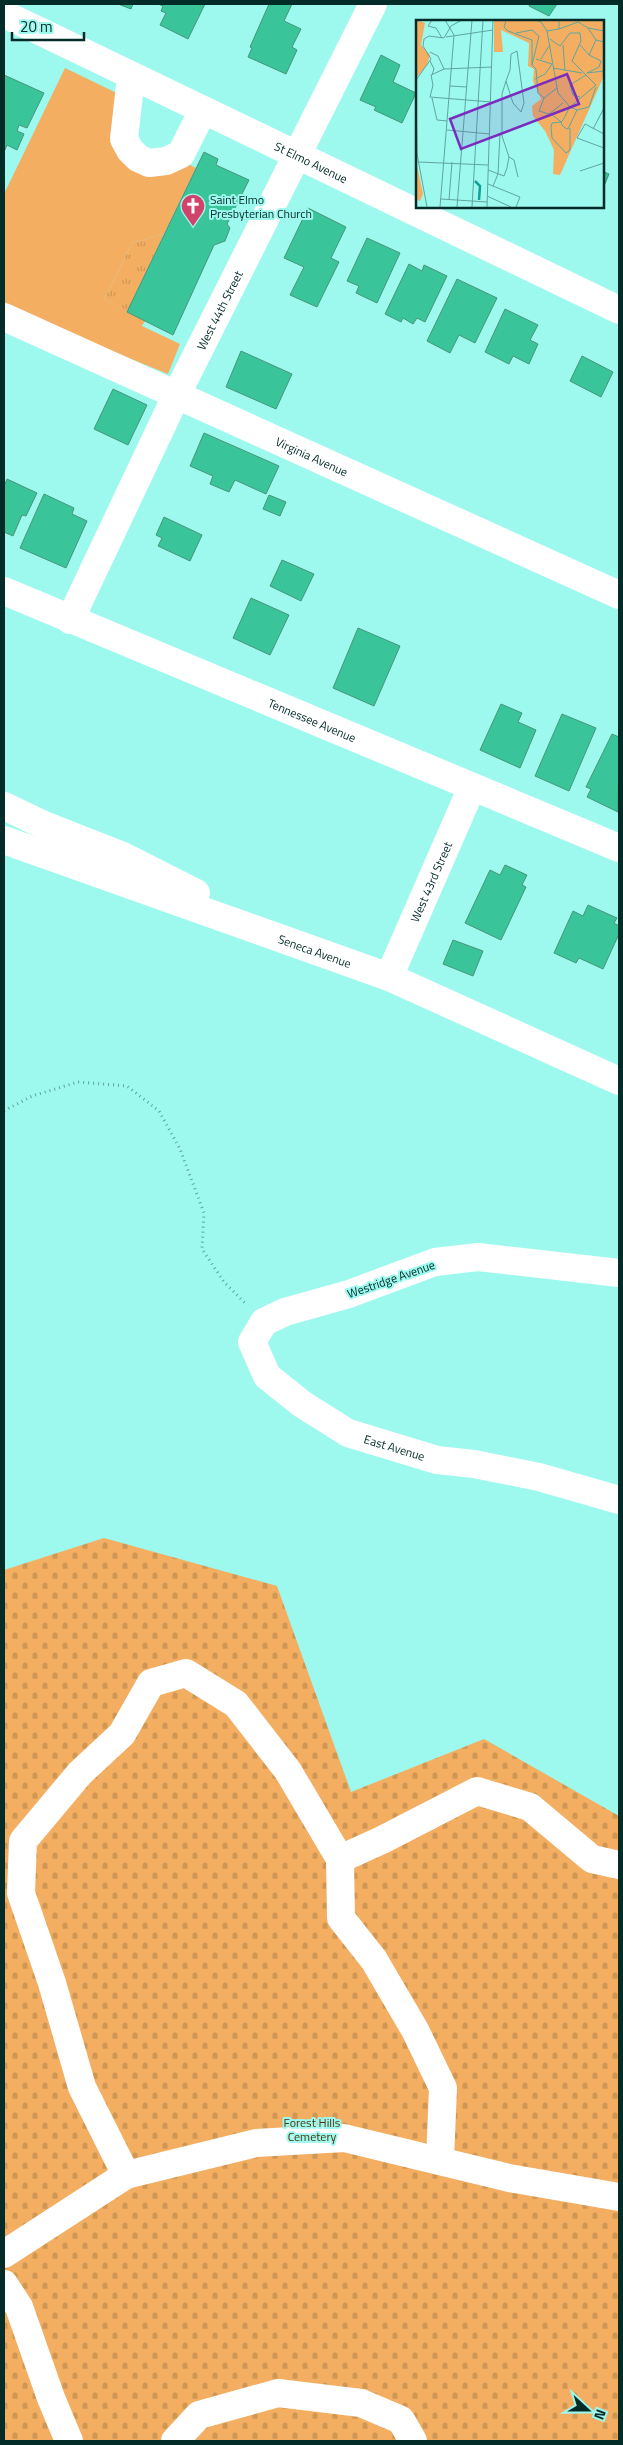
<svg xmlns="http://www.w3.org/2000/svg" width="623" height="2445" font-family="'Titillium Web',sans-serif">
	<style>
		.grass { fill: #f3ae61 }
		.cemetery { fill: url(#cemetery-stones) }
		.park { fill: url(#park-tufts) }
		.building { fill: #39c599; stroke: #489579 }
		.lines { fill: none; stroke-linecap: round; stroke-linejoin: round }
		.path { stroke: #5fa59e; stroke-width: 3; stroke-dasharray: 1 4; stroke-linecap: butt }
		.minor { stroke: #fff; stroke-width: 28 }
		.major { stroke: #fff; stroke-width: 28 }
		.labels { text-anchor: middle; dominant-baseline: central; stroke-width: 4; stroke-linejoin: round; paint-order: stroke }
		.street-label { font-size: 12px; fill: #032c29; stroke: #9df8ee }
		.poi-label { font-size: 12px; fill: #032c29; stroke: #9df8ee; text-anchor: start }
		.park-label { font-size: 12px; fill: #4e310b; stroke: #9df8ee }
		.inset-river { fill: none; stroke: #14a097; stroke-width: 2.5 }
		.inset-road { fill: none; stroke: #5fa69f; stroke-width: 1 }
		.view { fill: #7b2cbf; fill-opacity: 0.15; stroke: #7b2cbf; stroke-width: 2.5 }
		.inset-edge { fill: none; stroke: #032c29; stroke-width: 2.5 }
	</style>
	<defs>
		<pattern id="cemetery-stones" width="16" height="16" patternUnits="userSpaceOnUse" patternTransform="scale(1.25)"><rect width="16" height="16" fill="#f3ae61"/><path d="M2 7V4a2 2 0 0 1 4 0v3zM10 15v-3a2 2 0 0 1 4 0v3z" fill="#cf9654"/></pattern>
		<pattern id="park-tufts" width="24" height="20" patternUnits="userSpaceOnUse" patternTransform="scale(1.25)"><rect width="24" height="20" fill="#f3ae61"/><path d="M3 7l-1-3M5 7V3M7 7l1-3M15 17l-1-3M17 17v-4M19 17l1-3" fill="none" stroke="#cf9654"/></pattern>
	</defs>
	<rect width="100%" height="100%" fill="#9df8ee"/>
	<path class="grass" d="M65 68 127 98 117 144 184 162 196 168 164 234 132 243 104 299 145 321 142 326 180 344 168 374 4 307V194Z"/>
	<path class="cemetery" d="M104 1538 277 1586 351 1792 484 1739 619 1816V2441H4V1570Z"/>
	<path class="park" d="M164 234 127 312 104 299 132 243Z"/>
	<g class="building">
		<path d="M118 4H133L131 9Z"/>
		<path d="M158 4H205L188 39 160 25 166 13 161 11 163 6Z"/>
		<path d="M269 4H292L284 21 301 29 292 47 297 50 286 74 248 57 252 48 250 47Z"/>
		<path d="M530 4H557L549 16 529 6Z"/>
		<path d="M381 55 400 65 393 82 416 93 402 123 374 110 376 107 360 100Z"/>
		<path d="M4 75 44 93 27 128 19 125 17 131 24 134 17 150 7 145 4 152Z"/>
		<path d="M204 152 218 159 216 165 249 180 227 224 230 228 225 241 214 245 173 335 127 312Z"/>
		<path d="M602 171 609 174 602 191Z"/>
		<path d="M308 208 346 227 331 258 339 262 317 307 290 295 304 267 284 258Z"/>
		<path d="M367 238 400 253 377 303 356 293 359 286 347 281Z"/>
		<path d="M409 264 422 271 424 265 447 276 425 322 417 318 413 324 403 318 401 322 385 314Z"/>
		<path d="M457 279 497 298 475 343 459 335 450 353 427 341Z"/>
		<path d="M505 309 538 325 530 340 538 344 529 364 513 356 509 364 485 352Z"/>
		<path d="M241 351 292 374 276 409 226 387Z"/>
		<path d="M582 356 613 372 601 397 570 381Z"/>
		<path d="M113 389 147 405 128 445 94 429Z"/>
		<path d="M204 433 279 466 266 494 235 480 229 492 210 484 213 476 190 466Z"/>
		<path d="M7 479 37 493 26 516 22 515 13 536 4 532V486Z"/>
		<path d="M44 494 74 508 72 514 87 521 66 568 20 548Z"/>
		<path d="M269 495 286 502 280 516 263 509Z"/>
		<path d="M164 517 202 535 190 561 158 546 162 538 156 535Z"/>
		<path d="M282 560 314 574 301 601 270 586Z"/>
		<path d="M251 598 289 615 270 655 233 638Z"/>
		<path d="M358 628 400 646 374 706 333 688Z"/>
		<path d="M501 704 522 713 518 722 536 730 520 768 480 750Z"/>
		<path d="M562 714 596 728 569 791 535 776Z"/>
		<path d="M612 734 619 737 618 812 587 797 591 789 586 787Z"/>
		<path d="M505 865 527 875 522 885 526 887 501 940 465 923 490 870 500 875Z"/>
		<path d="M588 905 617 918 614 923 619 926V934L603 969 579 958 576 963 554 953 573 911 583 916Z"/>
		<path d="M453 940 483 951 473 976 443 964Z"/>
	</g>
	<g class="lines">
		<path class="path" d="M4 1111 32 1096 78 1082 127 1086 159 1111 180 1149 204 1213 202 1249 224 1282 246 1304"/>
		<g class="minor">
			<path d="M131 76 124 139 130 150 138 158 149 163 166 161 181 154 203 110"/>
			<path id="s1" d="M4 317 619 595"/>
			<path id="s2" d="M4 591 619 848"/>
			<path id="s3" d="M70 620 176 396 373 4"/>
			<path d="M4 806 44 825 123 856 196 893"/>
			<path id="s4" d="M4 840 389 977 619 1081"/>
			<path id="s5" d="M389 977 472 787"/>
			<path id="s6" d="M619 1273 478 1257 435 1262 349 1294 285 1312 264 1322 252 1342 267 1376 302 1404 348 1433 437 1460 474 1464 539 1477 619 1500"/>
			<path d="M340 1859 341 1918 374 1960 415 2030 443 2088 440 2160"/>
			<path d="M126 2175 82 2087 52 1983 21 1893 23 1841 80 1773 122 1734 151 1683 186 1673 236 1704 288 1771 340 1859 382 1840 477 1791 530 1807 592 1859 619 1865"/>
			<path d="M4 2254 126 2175 256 2143 344 2138 509 2178 619 2197"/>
			<path d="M4 2284 19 2307 51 2398 69 2441"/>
			<path d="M175 2441 199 2415 278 2393 361 2403 401 2420 413 2441"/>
		</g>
		<path class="major" id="s7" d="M4 14 619 310"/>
	</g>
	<defs>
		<symbol id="church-pin" viewBox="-11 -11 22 30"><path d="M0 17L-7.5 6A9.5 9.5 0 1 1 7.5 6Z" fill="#d2436c" stroke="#9df8ee"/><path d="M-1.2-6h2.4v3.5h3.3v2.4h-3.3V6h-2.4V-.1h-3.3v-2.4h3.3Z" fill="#fff"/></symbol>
	</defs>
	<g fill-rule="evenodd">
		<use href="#church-pin" x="179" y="192" width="28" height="38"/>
	</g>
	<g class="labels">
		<g class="street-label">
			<text stroke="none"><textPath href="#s7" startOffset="341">St Elmo Avenue</textPath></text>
			<text stroke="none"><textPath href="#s3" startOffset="344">West 44th Street</textPath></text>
			<text stroke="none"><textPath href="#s1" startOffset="338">Virginia Avenue</textPath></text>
			<text stroke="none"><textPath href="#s2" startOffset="334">Tennessee Avenue</textPath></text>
			<text stroke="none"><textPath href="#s5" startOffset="104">West 43rd Street</textPath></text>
			<text stroke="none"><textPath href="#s4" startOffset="330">Seneca Avenue</textPath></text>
			<text transform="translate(391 1279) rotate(-19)">Westridge Avenue</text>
			<text stroke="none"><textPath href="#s6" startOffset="575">East Avenue</textPath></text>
		</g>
		<g class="poi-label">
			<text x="210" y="199">Saint Elmo<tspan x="210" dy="14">Presbyterian Church</tspan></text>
		</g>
		<g class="park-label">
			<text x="312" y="2122">Forest Hills<tspan x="312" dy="14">Cemetery</tspan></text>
		</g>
	</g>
	<g transform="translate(416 20)">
		<rect width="188" height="188" fill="#9df8ee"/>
		<path d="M0 0 9 3 5 25 14 35 11 45 0 58ZM0 141 7 174 4 181 0 179Z" fill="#f3ae61"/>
		<path d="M78 0H187V58L144 155 137 154 138 130 129 111 117 96 116 86 125 79 117 61 118 49 112 46 113 23 85 10 87 32H78Z" fill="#f3ae61"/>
		<path class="inset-river" d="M59 161 64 166 63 180"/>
		<path class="inset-road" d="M16 0 12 6 20 8 26 18M90 0 88 7 92 11 116 20V45L123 16 116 10 100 13M119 0 125 2 131 11 142 73 154 87 180 65 156 41 165 21 164 13H154L144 26 134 19M162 2 172 8 188 11M172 8 180 20 188 22M143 9 162 2M131 11 143 9V0M30 17 77 10M147 25 149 51M164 25 173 35 180 20M14 32 22 36 28 49M173 35 185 41 183 47 171 53 188 51M125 39 133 26M14 41 18 49 16 55M116 45 120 49 122 73 128 78 123 91 133 94 147 83M137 48 166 53M28 49 15 55 17 65 14 77 75 82M28 49 76 47M119 59 129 54 136 44 120 39M0 60 15 39 7 26 8 19 13 16 28 18 35 6 46 0M0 66 1 134 11 187M34 66 51 67M164 77 157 75 154 65 170 55M16 78 21 100 31 101M128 78 141 68M161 90 173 87 180 67M134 93 144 101 145 102 146 105 149 108 152 109 161 90 154 87 147 100 145 102 136 103 135 107 136 118 150 133 154 130V108M177 109 188 88M31 110 74 114M188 114 169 104 161 118 188 128M93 137 98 140 102 157M3 142 72 145M72 150 88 156 91 148 93 137 86 116V74L90 61 94 50 95 34 101 31 108 83 105 92 97 83 90 61M164 151 188 143M72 164 104 177 100 187M77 166 82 154 84 113M71 176 95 187M25 179 71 182M33 180 36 142M24 187 38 15 29 0M41 187 56 0M56 187 67 0M71 187 77 0"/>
		<path class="view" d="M151 54 163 84 45 129 34 99Z"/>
		<rect width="188" height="188" class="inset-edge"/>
	</g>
	<rect width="623" height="2445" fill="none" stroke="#032c29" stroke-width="10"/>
	<g transform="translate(588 2410) rotate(111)" stroke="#9df8ee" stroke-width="4" paint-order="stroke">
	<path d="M0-4L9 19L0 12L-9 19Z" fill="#032c29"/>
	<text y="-8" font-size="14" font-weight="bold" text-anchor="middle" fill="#032c29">N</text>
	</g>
	<path d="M12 32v8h72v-8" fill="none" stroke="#032c29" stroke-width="2.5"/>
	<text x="20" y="32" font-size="15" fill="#032c29" stroke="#9df8ee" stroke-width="4" paint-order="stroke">20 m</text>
</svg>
